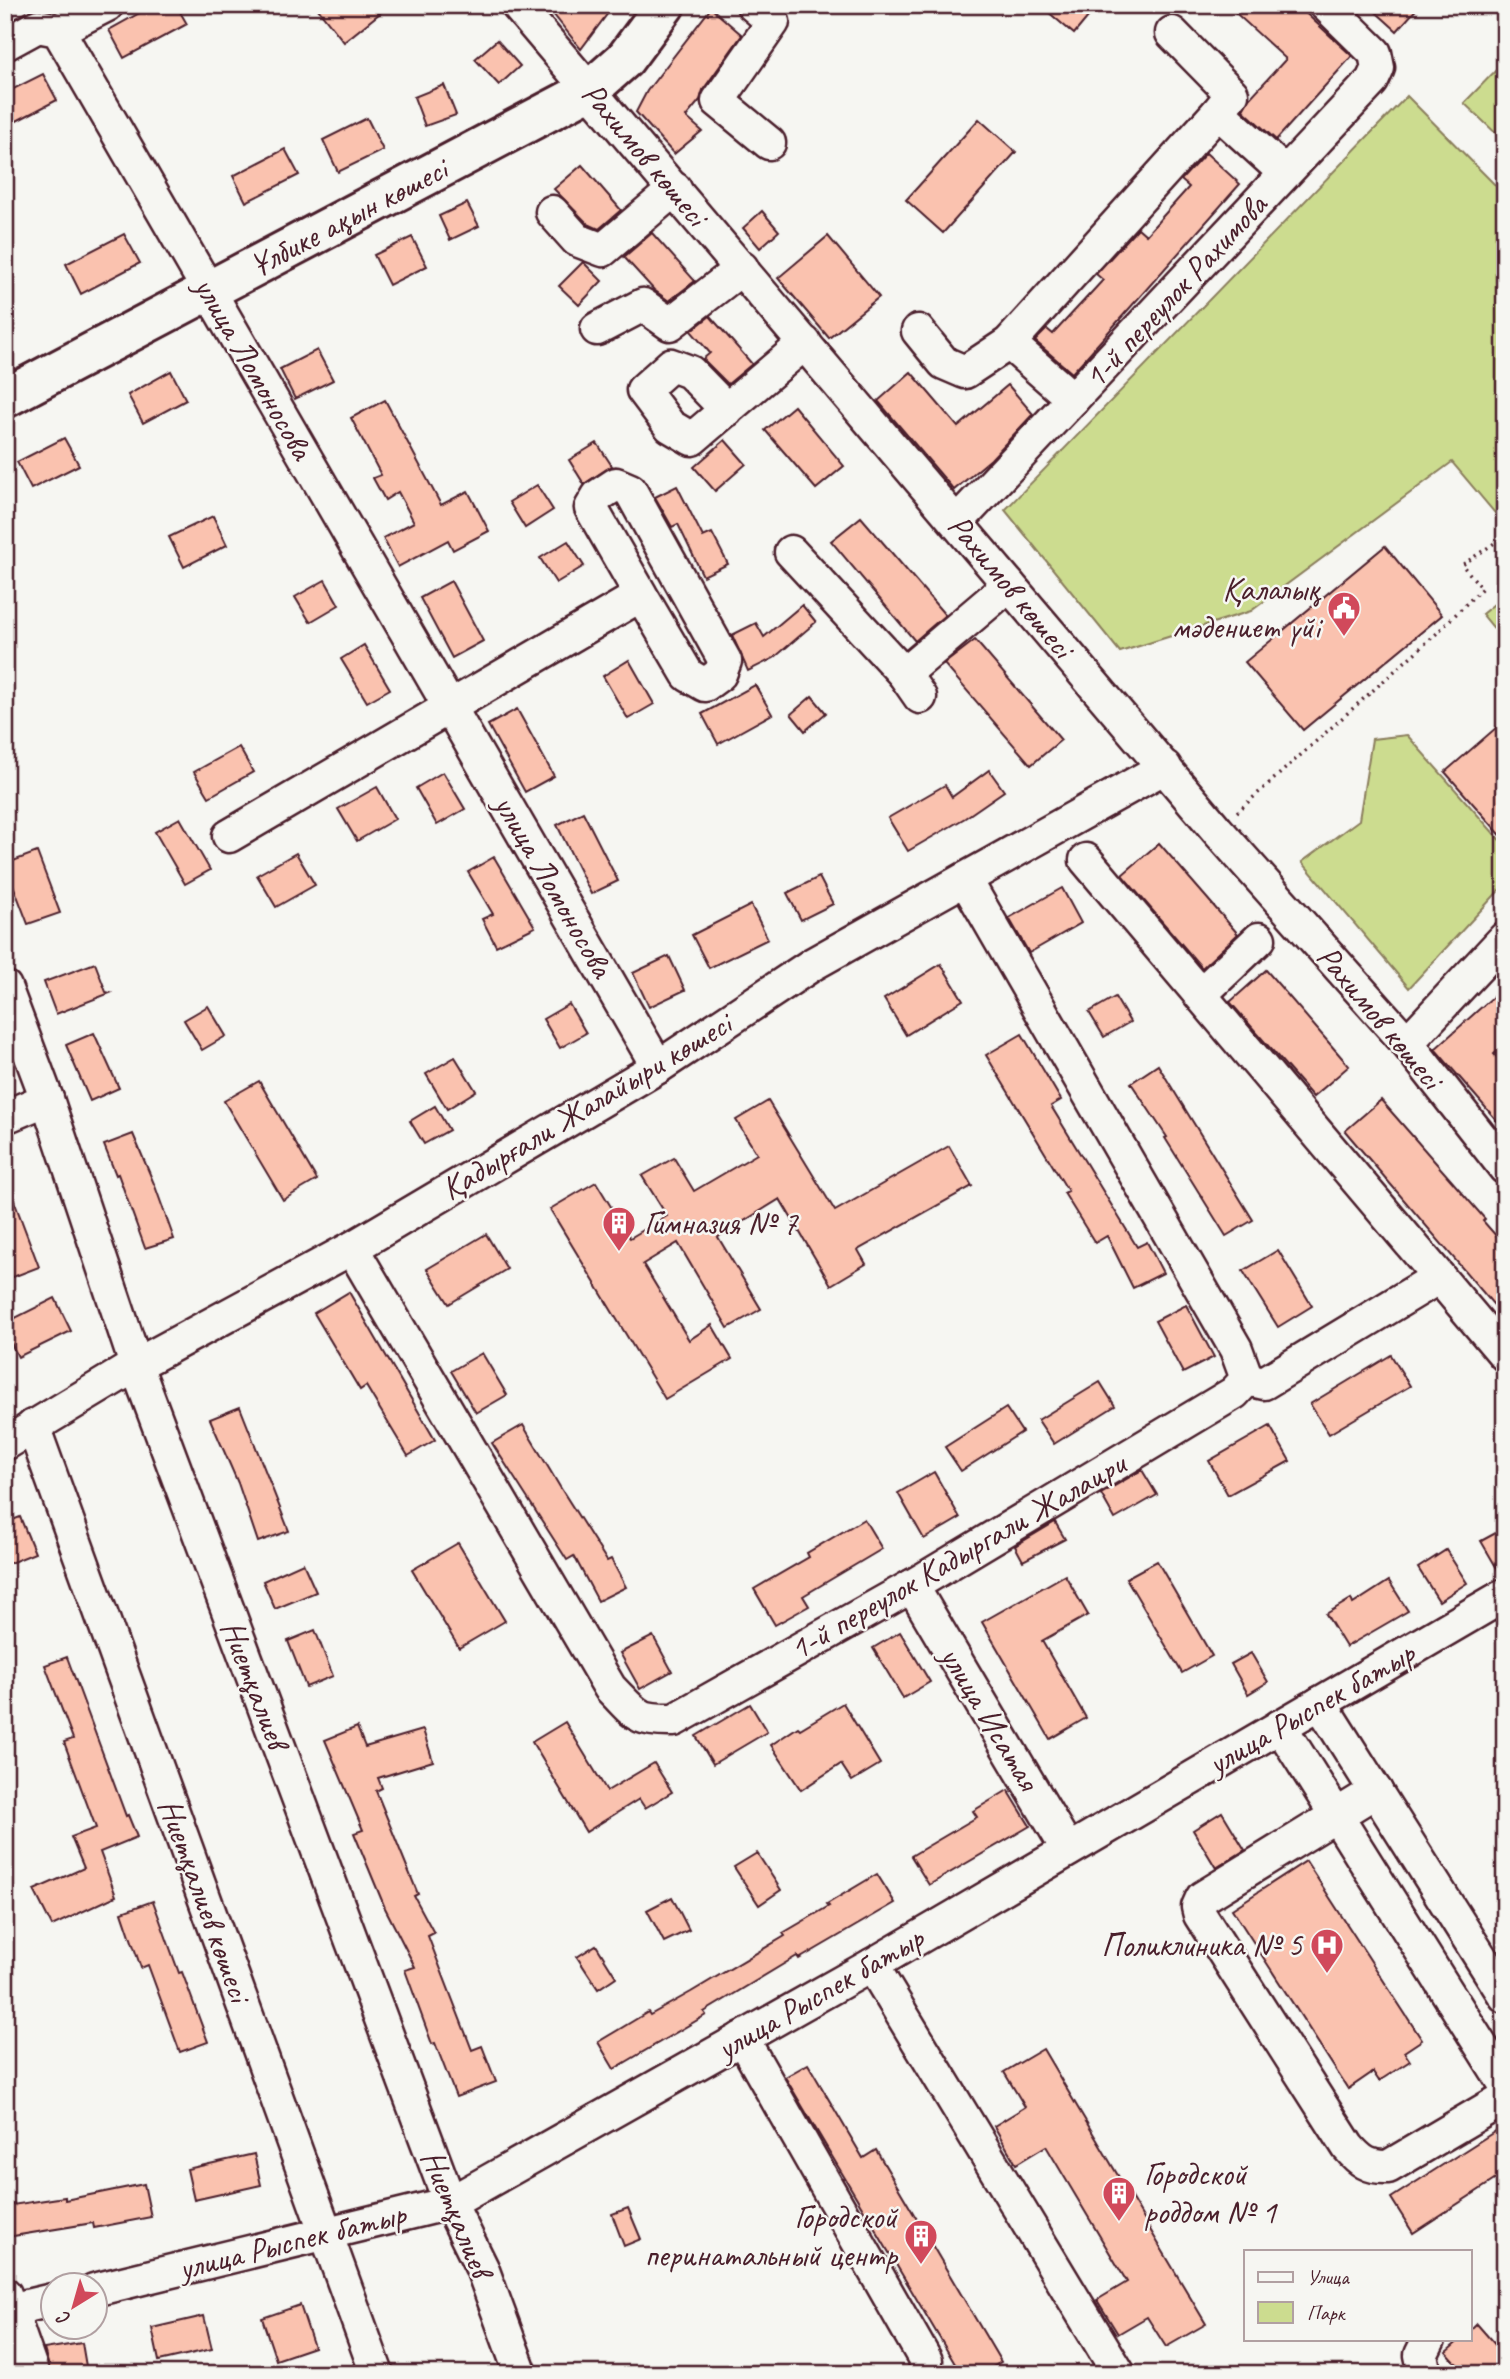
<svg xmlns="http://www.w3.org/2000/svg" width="1510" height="2379" font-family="Caveat,sans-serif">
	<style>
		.green { fill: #ccdc8f; stroke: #8b7e5d; stroke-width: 2 }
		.building { fill: #fac2af; stroke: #4a1f2b; stroke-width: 2 }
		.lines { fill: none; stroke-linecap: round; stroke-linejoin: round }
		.minor-casing { stroke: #4a1f2b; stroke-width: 37 }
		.major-casing { stroke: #4a1f2b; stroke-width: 44 }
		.path { stroke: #4a1f2b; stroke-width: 3.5; stroke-dasharray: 2 5; stroke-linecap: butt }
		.minor { stroke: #f6f6f2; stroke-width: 32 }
		.major { stroke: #f6f6f2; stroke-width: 38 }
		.labels { text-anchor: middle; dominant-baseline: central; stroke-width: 5; stroke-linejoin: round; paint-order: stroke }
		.street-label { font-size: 33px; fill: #4a1f2b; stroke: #f6f6f2 }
		.poi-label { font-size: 33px; fill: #4a1f2b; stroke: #f6f6f2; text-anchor: end }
	</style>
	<rect width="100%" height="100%" fill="#f6f6f2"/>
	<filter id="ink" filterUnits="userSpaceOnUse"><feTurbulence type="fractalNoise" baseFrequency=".0143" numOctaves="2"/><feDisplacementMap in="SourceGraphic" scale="14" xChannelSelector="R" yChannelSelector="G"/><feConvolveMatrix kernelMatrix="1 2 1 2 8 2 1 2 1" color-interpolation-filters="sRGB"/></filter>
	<g filter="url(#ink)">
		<g class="green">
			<path d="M1505 61V142L1464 103Z"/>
			<path d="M1407 96 1505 195V525L1452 462 1251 611 1120 652 1005 510Z"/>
			<path d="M1505 595V642L1482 614Z"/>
			<path d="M1407 735 1505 846V884L1409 988 1302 862 1359 820 1372 739Z"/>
		</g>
		<g class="building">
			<path d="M154 5H176L187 24 124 58 109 30Z"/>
			<path d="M315 5H390L344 42Z"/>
			<path d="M546 5H614L581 49Z"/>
			<path d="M1040 5H1098L1074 34Z"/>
			<path d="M1227 5H1297L1352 56 1276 140 1243 110 1249 99 1286 59Z"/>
			<path d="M1368 5H1420L1397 31Z"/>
			<path d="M711 8 742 35 703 90 700 100 686 117 702 131 674 154 636 112 647 91Z"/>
			<path d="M497 40 520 66 499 85 475 59Z"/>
			<path d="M43 74 57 100 5 127V93Z"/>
			<path d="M444 85 456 115 425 126 414 97Z"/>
			<path d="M367 118 383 150 338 172 323 140Z"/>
			<path d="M979 119 1016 152 943 233 906 200Z"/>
			<path d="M285 149 299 175 246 202 233 176Z"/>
			<path d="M1206 153 1240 184 1072 373 1035 341 1047 329 1053 334 1103 280 1096 274 1138 228 1146 235 1189 187 1181 180Z"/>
			<path d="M582 165 621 210 599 229 588 224 554 189Z"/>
			<path d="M467 203 479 226 450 240 439 216Z"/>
			<path d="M762 211 779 231 760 248 743 228Z"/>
			<path d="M652 233 695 281 669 301 654 290 624 257Z"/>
			<path d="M124 234 140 263 81 294 66 264Z"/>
			<path d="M828 236 879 297 829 338 778 278Z"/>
			<path d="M412 237 427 266 389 285 374 255Z"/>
			<path d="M583 262 602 281 579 305 559 286Z"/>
			<path d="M710 316 752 364 728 384 703 359 710 353 691 331Z"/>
			<path d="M317 350 333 380 295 399 280 369Z"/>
			<path d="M171 371 186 400 143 423 128 395Z"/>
			<path d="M911 372 958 427 1008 385 1033 414 991 459 954 490 878 401Z"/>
			<path d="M385 400 441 505 468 491 489 531 453 550 448 540 398 567 383 538 414 522 398 492 385 500 373 478 381 475 351 418Z"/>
			<path d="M794 406 844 466 816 489 765 430Z"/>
			<path d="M64 438 79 465 31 489 17 462Z"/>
			<path d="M725 440 746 464 715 491 694 467Z"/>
			<path d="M597 443 612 466 584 484 569 460Z"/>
			<path d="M537 485 553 510 525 528 509 502Z"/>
			<path d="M677 486 703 537 712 533 728 564 703 576 678 524 672 527 655 497Z"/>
			<path d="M213 516 227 545 184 567 169 537Z"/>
			<path d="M861 517 945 615 915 641 831 541Z"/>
			<path d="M568 541 584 566 556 583 540 558Z"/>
			<path d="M1385 546 1442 615 1303 730 1245 662Z"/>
			<path d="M325 580 339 605 310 622 295 597Z"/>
			<path d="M451 581 483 641 452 658 420 598Z"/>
			<path d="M802 605 816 622 774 658 748 671 732 635 756 623 764 637Z"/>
			<path d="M975 640 1061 740 1031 765 944 664Z"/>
			<path d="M364 645 390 689 367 702 341 659Z"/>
			<path d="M629 660 654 704 628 719 603 676Z"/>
			<path d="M755 685 772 714 718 744 702 714Z"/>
			<path d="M812 696 826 713 805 731 791 714Z"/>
			<path d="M517 709 554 776 525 792 488 725Z"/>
			<path d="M1497 727 1505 735V840L1445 772Z"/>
			<path d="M239 747 253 772 209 797 194 772Z"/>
			<path d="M989 770 1004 791 965 818 908 851 888 818 945 785 952 797Z"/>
			<path d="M443 772 465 809 437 825 416 788Z"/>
			<path d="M377 787 395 819 357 841 338 809Z"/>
			<path d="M583 812 618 881 591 894 557 825Z"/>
			<path d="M180 818 210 870 185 884 155 832Z"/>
			<path d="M1159 843 1238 934 1202 968 1122 875Z"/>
			<path d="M37 852 60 913 28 924 5 864Z"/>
			<path d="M296 853 315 885 276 907 257 875Z"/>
			<path d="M494 857 535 927 496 946 482 919 493 914 468 872Z"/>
			<path d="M819 877 833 904 801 920 787 893Z"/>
			<path d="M1062 888 1081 923 1029 953 1009 918Z"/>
			<path d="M751 905 768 939 709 968 692 935Z"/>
			<path d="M669 956 685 990 649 1007 633 973Z"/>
			<path d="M95 963 106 992 110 993 56 1014 44 982Z"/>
			<path d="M941 964 963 1000 906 1035 884 999Z"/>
			<path d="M1266 970 1349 1066 1313 1097 1230 1002Z"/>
			<path d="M1505 986V1045L1494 1054 1505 1066V1130L1435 1049Z"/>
			<path d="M1115 997 1130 1022 1104 1037 1089 1012Z"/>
			<path d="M569 1004 586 1033 560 1048 543 1019Z"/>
			<path d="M208 1006 226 1036 202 1050 184 1020Z"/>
			<path d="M94 1033 119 1088 90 1101 66 1045Z"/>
			<path d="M1022 1034 1061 1100 1051 1106 1137 1247 1147 1242 1163 1273 1133 1288 1107 1236 1095 1243 1064 1193 1068 1191 986 1055Z"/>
			<path d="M455 1057 476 1091 447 1109 426 1074Z"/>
			<path d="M1158 1065 1253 1220 1226 1236 1165 1138 1167 1137 1131 1083Z"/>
			<path d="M259 1081 317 1180 283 1200 224 1101Z"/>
			<path d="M1381 1100 1485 1219 1483 1221 1505 1246V1318L1345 1131Z"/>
			<path d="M768 1101 835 1211 949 1146 972 1186 858 1250 866 1264 831 1285 780 1199 718 1237 761 1309 728 1328 678 1243 643 1264 689 1340 712 1325 732 1359 665 1399 550 1209 596 1182 630 1238 667 1216 642 1176 674 1158 694 1191 757 1154 736 1120Z"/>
			<path d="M435 1106 449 1130 424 1144 410 1121Z"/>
			<path d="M133 1134 155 1186 174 1239 145 1248 118 1174 116 1175 104 1145Z"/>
			<path d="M7 1182 39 1267 5 1280V1183Z"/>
			<path d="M486 1234 507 1269 449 1304 427 1269Z"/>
			<path d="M1278 1250 1312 1306 1278 1327 1243 1271Z"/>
			<path d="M349 1292 435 1440 408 1456 366 1386 360 1390 314 1313Z"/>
			<path d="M55 1298 71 1331 18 1357 5 1331V1323Z"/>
			<path d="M1186 1305 1214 1357 1183 1373 1155 1321Z"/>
			<path d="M482 1353 507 1395 476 1413 451 1371Z"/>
			<path d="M1391 1355 1410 1386 1329 1434 1310 1404Z"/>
			<path d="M1100 1382 1115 1406 1054 1444 1038 1420Z"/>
			<path d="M240 1407 289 1531 258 1542 238 1483 210 1419Z"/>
			<path d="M1006 1408 1022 1432 961 1471 945 1447Z"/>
			<path d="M523 1425 560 1487 607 1561 611 1559 626 1587 598 1601 574 1556 567 1560 492 1443Z"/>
			<path d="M1270 1426 1290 1461 1228 1495 1209 1461Z"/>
			<path d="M1142 1470 1157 1495 1115 1519 1101 1494Z"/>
			<path d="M934 1472 960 1518 924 1539 898 1493Z"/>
			<path d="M20 1517 35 1553 5 1565V1523Z"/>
			<path d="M864 1519 882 1549 803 1596 809 1606 775 1625 754 1589 809 1557 807 1553Z"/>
			<path d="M1055 1522 1065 1539 1023 1561 1015 1546Z"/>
			<path d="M1505 1528V1577H1502L1481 1541Z"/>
			<path d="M458 1543 505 1621 459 1648 412 1570Z"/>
			<path d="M1446 1550 1467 1583 1439 1601 1418 1568Z"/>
			<path d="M1157 1561 1212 1656 1182 1673 1126 1578Z"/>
			<path d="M303 1563 316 1592 275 1609 263 1581Z"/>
			<path d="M1065 1575 1088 1615 1042 1641 1086 1718 1050 1739 982 1622Z"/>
			<path d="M1389 1581 1408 1611 1346 1647 1326 1614 1351 1599 1353 1604Z"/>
			<path d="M315 1630 333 1676 306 1687 288 1641Z"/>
			<path d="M900 1632 930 1682 903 1698 873 1648Z"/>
			<path d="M653 1636 672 1671 640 1689 620 1653Z"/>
			<path d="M1251 1653 1268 1682 1248 1694 1231 1664Z"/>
			<path d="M67 1657 126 1816 128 1815 137 1837 100 1852 116 1896 52 1926 34 1890 84 1868 71 1837 96 1828 64 1742 73 1739 45 1665Z"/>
			<path d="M843 1703 880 1764 852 1781 841 1764 801 1790 771 1745 798 1727 800 1729Z"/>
			<path d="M750 1704 767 1732 713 1764 696 1736Z"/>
			<path d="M565 1722 607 1791 654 1763 672 1792 645 1808 639 1799 586 1832 532 1742Z"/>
			<path d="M357 1727 365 1747 423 1730 433 1761 378 1778 382 1788 376 1791 418 1894 414 1896 434 1933 428 1936 472 2050 482 2046 496 2082 456 2097 435 2043 432 2044 405 1970 415 1967 385 1908 354 1833 363 1830 325 1740Z"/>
			<path d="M1008 1790 1030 1826 929 1885 911 1856 977 1817 973 1811Z"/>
			<path d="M1222 1812 1245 1850 1216 1868 1193 1830Z"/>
			<path d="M757 1853 781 1890 759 1905 734 1867Z"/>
			<path d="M1306 1861 1422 2040 1404 2052 1410 2061 1379 2081 1373 2072 1348 2089 1232 1909Z"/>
			<path d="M877 1874 895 1903 799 1959 797 1956 704 2012 706 2015 614 2069 598 2042 648 2012 650 2015 691 1992 785 1936 783 1933 829 1906 827 1904Z"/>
			<path d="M672 1897 689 1930 664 1942 647 1910Z"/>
			<path d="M153 1901 179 1973 182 1972 208 2042 180 2052 148 1965 141 1968 122 1912Z"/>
			<path d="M596 1945 616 1977 598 1989 577 1957Z"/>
			<path d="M1043 2049 1206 2324 1166 2347 1147 2317 1118 2334 1097 2300 1127 2282 1046 2146 1016 2164 994 2126 1025 2107 1004 2072Z"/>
			<path d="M808 2064 863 2158 876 2150 1001 2362 981 2374H961L785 2077Z"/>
			<path d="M1505 2125V2173L1413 2233 1391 2198Z"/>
			<path d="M254 2154 261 2185 194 2200 187 2169Z"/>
			<path d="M144 2184 151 2217 94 2228 93 2223 7 2237 5 2206 65 2197V2200Z"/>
			<path d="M628 2208 641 2239 624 2246 612 2214Z"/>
			<path d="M300 2305 314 2347 276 2360 262 2318Z"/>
			<path d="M204 2316 212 2349 159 2361 152 2328Z"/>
			<path d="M1477 2324 1505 2356V2374H1466L1446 2352 1461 2339H1470V2331Z"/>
			<path d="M82 2343 87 2372 51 2374 44 2349Z"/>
		</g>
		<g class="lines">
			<defs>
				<g id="minor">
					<path d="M517 5 1217 830 1407 1043 1505 1168"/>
					<path d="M753 5 773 22 718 101 769 143"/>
					<path d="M58 30 107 5"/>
					<path d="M5 44 38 26 58 30 658 1067"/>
					<path d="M1218 112 1285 173"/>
					<path d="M552 212 577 240 603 250 675 189"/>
					<path d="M597 329 643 305 670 324 742 268"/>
					<path d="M918 331 944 363 965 372 1009 343 1218 112 1232 94 1172 33"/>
					<path d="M1009 343 1073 399"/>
					<path d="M727 410 690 372 671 365 643 390 670 426 692 439 805 343"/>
					<path d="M957 522 1372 81 1378 68 1375 53 1326 5"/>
					<path d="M791 552 904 674 920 697"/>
					<path d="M904 674 1009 585"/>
					<path d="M229 836 641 595 688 675 705 685 720 674 725 661 630 490 616 484 598 496 591 508 641 595"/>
					<path d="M1086 860 1505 1355"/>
					<path d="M5 987 47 1099 136 1365 450 2203 482 2268 521 2374"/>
					<path d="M1201 994 1259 939"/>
					<path d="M1407 1043 1505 938"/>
					<path d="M5 1117 47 1099"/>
					<path d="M352 1248 610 1688C636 1714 635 1721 674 1720L912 1586 1234 1393 1247 1379 1236 1349 965 879"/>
					<path d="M1247 1379 1264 1383 1439 1277"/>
					<path d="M33 1426 377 2374"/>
					<path d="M5 1444 136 1365 352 1248 658 1067 813 964 1165 767"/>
					<path d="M912 1586 1068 1850"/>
					<path d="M1320 1703 1505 1996"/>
					<path d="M1280 1726 1505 2084"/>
					<path d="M1376 1791 1202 1898 1198 1907 1200 1915 1348 2147C1360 2161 1369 2168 1388 2167L1505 2098"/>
					<path d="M872 1965 1119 2374"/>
					<path d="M742 2038 926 2361"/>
					<path d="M94 2290 450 2203 872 1965 1505 1595"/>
					<path d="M5 2294 33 2374"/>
					<path d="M5 2311 52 2300"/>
					<path d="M1425 2374 1421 2355 1429 2339"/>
				</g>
				<g id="major">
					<path id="s1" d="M5 398 591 89 625 59 665 5"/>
				</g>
			</defs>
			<use href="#minor" class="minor-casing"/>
			<use href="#major" class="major-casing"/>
			<path class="path" d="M1237 812 1436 634 1482 588 1462 565 1505 536"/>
			<use href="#minor" class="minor"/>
			<use href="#major" class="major"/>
		</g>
	</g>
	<defs>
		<symbol id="civic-pin" viewBox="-11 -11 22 30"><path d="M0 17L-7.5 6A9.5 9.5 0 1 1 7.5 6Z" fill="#d1495b" stroke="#f6f6f2"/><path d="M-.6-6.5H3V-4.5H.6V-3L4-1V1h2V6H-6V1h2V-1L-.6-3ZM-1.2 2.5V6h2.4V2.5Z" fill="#fff"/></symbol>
		<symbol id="building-pin" viewBox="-11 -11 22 30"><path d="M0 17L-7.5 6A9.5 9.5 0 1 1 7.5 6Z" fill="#d1495b" stroke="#f6f6f2"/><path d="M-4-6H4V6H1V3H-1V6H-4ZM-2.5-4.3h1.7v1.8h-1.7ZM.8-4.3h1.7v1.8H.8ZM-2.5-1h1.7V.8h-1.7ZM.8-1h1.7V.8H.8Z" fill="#fff"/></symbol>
		<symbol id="hospital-pin" viewBox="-11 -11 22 30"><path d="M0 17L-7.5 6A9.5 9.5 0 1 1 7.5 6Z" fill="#d1495b" stroke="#f6f6f2"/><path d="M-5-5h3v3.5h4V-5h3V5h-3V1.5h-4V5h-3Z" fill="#fff"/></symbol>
	</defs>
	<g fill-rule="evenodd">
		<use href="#civic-pin" x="1325" y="589" width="38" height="52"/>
		<use href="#building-pin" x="600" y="1204" width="38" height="52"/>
		<use href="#hospital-pin" x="1308" y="1926" width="38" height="52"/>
		<use href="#building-pin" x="1100" y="2174" width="38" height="52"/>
		<use href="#building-pin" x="902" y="2217" width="38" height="52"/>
	</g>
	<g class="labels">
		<g class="street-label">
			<text transform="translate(645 154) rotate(50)">Рахимов көшесі</text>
			<text stroke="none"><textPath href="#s1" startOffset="387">Ұлбике ақын көшесі</textPath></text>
			<text transform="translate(1175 291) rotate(-47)">1-й переулок Рахимова</text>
			<text transform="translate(254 368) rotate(60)">улица Ломоносова</text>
			<text transform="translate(1011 586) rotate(50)">Рахимов көшесі</text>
			<text transform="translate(554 886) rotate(60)">улица Ломоносова</text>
			<text transform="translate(1380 1017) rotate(50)">Рахимов көшесі</text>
			<text transform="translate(586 1106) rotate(-31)">Қадырғали Жалайыри көшесі</text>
			<text transform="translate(957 1556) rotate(-30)">1-й переулок Кадыргали Жалаири</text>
			<text transform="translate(255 1684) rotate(69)">Ниетқалиев</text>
			<text transform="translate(1311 1708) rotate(-30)">улица Рыспек батыр</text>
			<text transform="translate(990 1718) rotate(59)">улица Исатая</text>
			<text transform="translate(205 1900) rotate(70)">Ниетқалиев көшесі</text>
			<text transform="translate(820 1993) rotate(-30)">улица Рыспек батыр</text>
			<text transform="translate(457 2213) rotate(67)">Ниетқалиев</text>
			<text transform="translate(292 2241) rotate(-14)">улица Рыспек батыр</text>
		</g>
		<g class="poi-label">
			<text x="1320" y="589">Қалалық<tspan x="1320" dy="38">мәдениет үйі</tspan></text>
			<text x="644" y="1223" text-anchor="start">Гимназия № 7</text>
			<text x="1302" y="1945">Поликлиника № 5</text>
			<text x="1144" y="2174" text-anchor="start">Городской<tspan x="1144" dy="38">роддом № 1</tspan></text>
			<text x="897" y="2217">Городской<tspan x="897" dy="38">перинатальный центр</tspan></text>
		</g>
	</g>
	<rect width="1510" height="2379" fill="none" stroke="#f6f6f2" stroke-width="28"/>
	<rect x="14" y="14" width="1482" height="2351" fill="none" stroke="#4a1f2b" stroke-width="2.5" filter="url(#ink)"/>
	<rect x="1244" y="2250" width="228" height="91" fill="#f6f6f2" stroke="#b1a0a2" stroke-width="2"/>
	<rect x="1258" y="2272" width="35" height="10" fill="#f6f6f2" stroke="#b1a0a2" stroke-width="2"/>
	<text x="1307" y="2284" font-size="21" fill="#4a1f2b">Улица</text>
	<rect x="1258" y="2302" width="35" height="21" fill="#ccdc8f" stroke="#b1a0a2" stroke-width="2"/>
	<text x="1307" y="2320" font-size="21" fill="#4a1f2b">Парк</text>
	<g transform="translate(74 2306) rotate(217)"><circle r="33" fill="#f6f6f2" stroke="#b1a0a2" stroke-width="2"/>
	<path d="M0-5L12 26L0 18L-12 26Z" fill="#d1495b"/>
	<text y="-10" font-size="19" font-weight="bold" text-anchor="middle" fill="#4a1f2b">С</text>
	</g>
</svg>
